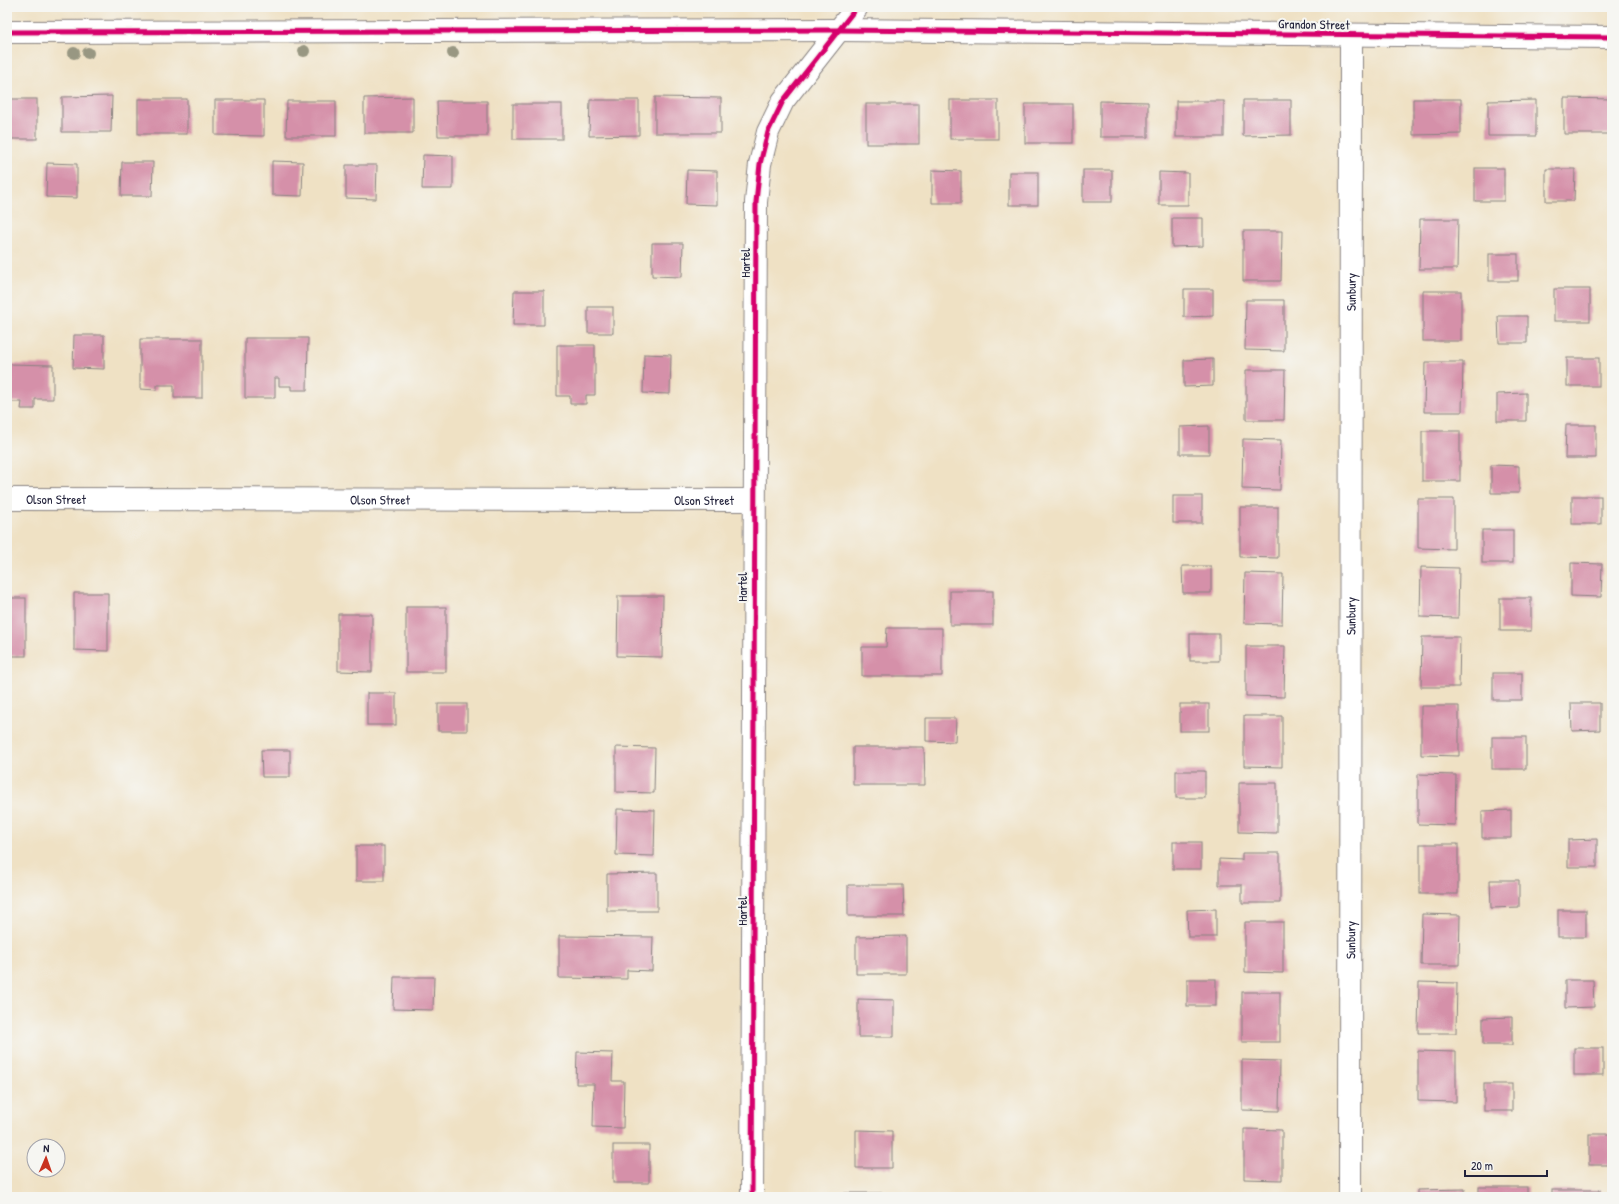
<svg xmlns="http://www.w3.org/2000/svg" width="1619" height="1204" font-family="'Patrick Hand',sans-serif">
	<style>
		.building { fill: #d590a9 }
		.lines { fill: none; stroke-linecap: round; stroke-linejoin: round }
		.minor-casing { stroke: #888280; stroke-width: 24 }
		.minor { stroke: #fff; stroke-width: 22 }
		.cycleway-casing { stroke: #f6f6f2; stroke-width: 8 }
		.cycleway { stroke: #d6006c; stroke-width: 5 }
		.tree { fill: #989782 }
		.labels { text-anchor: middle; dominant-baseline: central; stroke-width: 4; stroke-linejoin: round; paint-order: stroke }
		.street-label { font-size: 13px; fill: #22223b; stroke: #f6f6f2 }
	</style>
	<rect width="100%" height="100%" fill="#f6f6f2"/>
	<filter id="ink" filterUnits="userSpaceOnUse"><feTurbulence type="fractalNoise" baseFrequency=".025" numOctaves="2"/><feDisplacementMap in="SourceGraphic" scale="8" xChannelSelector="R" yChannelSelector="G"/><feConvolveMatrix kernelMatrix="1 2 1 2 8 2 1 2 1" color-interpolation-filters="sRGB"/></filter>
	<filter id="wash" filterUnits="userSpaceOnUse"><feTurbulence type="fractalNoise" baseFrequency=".012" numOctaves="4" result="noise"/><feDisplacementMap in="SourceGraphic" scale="16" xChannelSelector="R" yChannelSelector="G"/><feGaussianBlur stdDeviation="0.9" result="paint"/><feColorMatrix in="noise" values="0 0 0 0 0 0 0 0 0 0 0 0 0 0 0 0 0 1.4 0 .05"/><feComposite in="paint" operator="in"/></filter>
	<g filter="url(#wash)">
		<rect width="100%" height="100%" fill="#efe1c4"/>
		<g id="blocks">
			<g class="building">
				<path d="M112 96 111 132H62V97Z"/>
				<path d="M413 97V133H364V98Z"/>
				<path d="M655 97 721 98V133H655Z"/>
				<path d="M1564 98 1612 99V134H1564Z"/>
				<rect x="7" y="99" width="30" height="40"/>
				<rect x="138" y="99" width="49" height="35"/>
				<path d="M1413 99H1461V134L1413 135Z"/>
				<path d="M215 100H264V136L215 135Z"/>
				<path d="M590 100H639V135L589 136Z"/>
				<rect x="950" y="100" width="48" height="39"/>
				<path d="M1243 100H1291V135L1243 136Z"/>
				<path d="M1536 100V136H1488V101Z"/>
				<path d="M287 101H336V136H286Z"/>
				<path d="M437 101H487V136H438Z"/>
				<path d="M1100 101 1148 102V137H1100Z"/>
				<rect x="1176" y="101" width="48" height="36"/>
				<rect x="513" y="104" width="49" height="35"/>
				<rect x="866" y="104" width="53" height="40"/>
				<rect x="1025" y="104" width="48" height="39"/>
				<path d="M423 155 453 156V189H422Z"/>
				<path d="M272 161 303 162 302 196 272 195Z"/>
				<path d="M122 162H153L152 196H121Z"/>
				<path d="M47 163 77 164V198L46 197Z"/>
				<path d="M346 165H377L376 199 346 198Z"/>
				<rect x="1475" y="168" width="29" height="33"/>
				<path d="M1546 169H1575L1574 201H1546Z"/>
				<path d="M687 170 717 171V205L686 204Z"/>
				<path d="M932 170 961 171V203H932Z"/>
				<rect x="1083" y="170" width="29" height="32"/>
				<rect x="1009" y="172" width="29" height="33"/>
				<path d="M1159 172 1188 173V205H1159Z"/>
				<path d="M1172 218H1203V246L1172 247Z"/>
				<path d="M1420 219H1458L1457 269H1419Z"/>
				<path d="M1243 231H1282L1281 281H1243Z"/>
				<path d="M652 243H683L682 277 652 276Z"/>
				<rect x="1489" y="254" width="29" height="27"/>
				<path d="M1184 289H1213V316L1184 317Z"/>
				<rect x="1554" y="289" width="36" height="32"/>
				<path d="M514 291H544V325H513Z"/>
				<rect x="1423" y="291" width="38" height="50"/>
				<path d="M1246 300H1284V351L1245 350Z"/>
				<rect x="588" y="307" width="25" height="26"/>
				<path d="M1498 316H1527V343H1499Z"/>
				<path d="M74 335H104V369L73 368Z"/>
				<path d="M245 338H308L307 390H291V386H279V378H275V398H245Z"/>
				<path d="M140 339H202V398H174V385H157V390L140 389Z"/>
				<path d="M557 345H595V395H586V404H570V396H557Z"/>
				<path d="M644 354 671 355 670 394 643 393Z"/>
				<rect x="1567" y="358" width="32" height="28"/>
				<path d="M1213 359V386L1184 387V360Z"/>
				<path d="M1425 362H1463L1462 412H1424Z"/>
				<path d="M8 364 53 365V399H35V409H21L22 402H8Z"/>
				<path d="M1246 370H1285L1284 420H1246Z"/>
				<path d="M1526 393V421H1497V394Z"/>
				<path d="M1566 425H1596V458H1565Z"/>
				<path d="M1209 426V454H1180V427Z"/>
				<rect x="1422" y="431" width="38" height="50"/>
				<path d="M1243 439 1281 440 1280 490 1242 489Z"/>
				<path d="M1491 465 1519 466V493H1491Z"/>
				<rect x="1173" y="496" width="29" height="27"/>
				<rect x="1572" y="496" width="29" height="28"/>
				<path d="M1418 499H1454V549L1418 548Z"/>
				<path d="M1240 507H1278V558L1240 557Z"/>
				<rect x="1482" y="530" width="31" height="33"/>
				<path d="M1571 563 1602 564 1601 597 1571 596Z"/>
				<path d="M1182 566H1211V593H1183Z"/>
				<path d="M1421 567 1459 568 1458 618 1420 617Z"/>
				<path d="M1245 573 1283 574 1282 624 1244 623Z"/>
				<rect x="950" y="591" width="43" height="34"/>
				<path d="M74 593H108V651L74 650Z"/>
				<path d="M618 596H663L662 657 617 656Z"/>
				<rect x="7" y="598" width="19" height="58"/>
				<rect x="1500" y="598" width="31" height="33"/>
				<rect x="406" y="607" width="40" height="65"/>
				<path d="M338 614H372V672L338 671Z"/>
				<path d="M887 628H942V676H862V647H886Z"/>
				<rect x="1190" y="634" width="29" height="27"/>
				<path d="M1422 637H1460L1459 687H1421Z"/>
				<path d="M1246 646H1285L1284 697 1246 696Z"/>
				<rect x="1493" y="673" width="29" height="27"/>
				<rect x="367" y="693" width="29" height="32"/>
				<path d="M1571 703H1600V730L1572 731Z"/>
				<rect x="438" y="704" width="29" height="27"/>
				<rect x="1180" y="704" width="29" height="27"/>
				<path d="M1421 706H1459V756L1421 755Z"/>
				<path d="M1244 716H1282V767L1244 766Z"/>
				<path d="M926 718H956L955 742 926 741Z"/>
				<rect x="1492" y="737" width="34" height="32"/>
				<path d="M616 747 655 748 654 793 616 792Z"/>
				<path d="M853 747H924L925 785H853Z"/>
				<path d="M261 750H290V777H262Z"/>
				<rect x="1176" y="771" width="29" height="27"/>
				<path d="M1418 774 1456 775 1455 825 1418 824Z"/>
				<path d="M1239 783H1277V833L1239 832Z"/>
				<path d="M617 809 655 810 654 856 616 855Z"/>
				<path d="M1511 810V838H1482V811Z"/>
				<path d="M1597 839V867H1568V840Z"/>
				<rect x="1173" y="842" width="28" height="27"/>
				<rect x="1420" y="844" width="38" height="50"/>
				<rect x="356" y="846" width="28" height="35"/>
				<path d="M1242 853H1280V903H1242V885H1219V859L1242 860Z"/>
				<path d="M657 873V911H607V874Z"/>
				<path d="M1490 880H1519V907L1491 908Z"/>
				<path d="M848 885H903L904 916H848Z"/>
				<path d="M1216 909V937H1188L1187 910Z"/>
				<rect x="1558" y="910" width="28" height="27"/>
				<path d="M1422 914 1460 915 1459 965H1421Z"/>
				<path d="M1245 922H1283V973L1245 972Z"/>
				<path d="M559 936 653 937 652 971 627 970V979L559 978Z"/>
				<path d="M906 936V974H856V937Z"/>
				<path d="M394 977H434L433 1010 393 1009Z"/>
				<rect x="1187" y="979" width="29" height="27"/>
				<path d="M1565 980H1593L1594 1007 1565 1008Z"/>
				<path d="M1419 982 1457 983 1456 1033H1418Z"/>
				<rect x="1242" y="992" width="38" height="50"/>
				<path d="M858 999 894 1000V1037H858Z"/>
				<path d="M1512 1017V1045H1483V1018Z"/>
				<rect x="1574" y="1048" width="29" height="27"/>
				<path d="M1418 1051 1456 1052V1102L1418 1101Z"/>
				<path d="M577 1052 613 1053 612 1081H624L623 1128 593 1127 594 1084H576Z"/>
				<path d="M1242 1060 1280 1061 1279 1111 1242 1110Z"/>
				<rect x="1484" y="1084" width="28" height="27"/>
				<path d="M1244 1129 1282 1130V1180L1244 1179Z"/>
				<path d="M856 1130 892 1131V1168H856Z"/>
				<rect x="1589" y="1134" width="23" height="31"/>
				<rect x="613" y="1145" width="36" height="38"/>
				<rect x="1479" y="1187" width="48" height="10"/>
				<path d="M1465 1189V1197H1417V1190Z"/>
				<rect x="1552" y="1190" width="48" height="7"/>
				<rect x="845" y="1193" width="52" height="4"/>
			</g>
		</g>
	</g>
	<g filter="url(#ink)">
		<use href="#blocks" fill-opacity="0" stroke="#888280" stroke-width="1"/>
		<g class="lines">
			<defs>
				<g id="minor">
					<path d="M7 32 839 30 1612 37"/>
					<path id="s1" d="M7 499 754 500"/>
					<path d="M752 1197 756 202 760 164 768 132 783 101 857 7"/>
					<path id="s2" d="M1350 1197 1351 35"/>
				</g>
			</defs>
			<use href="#minor" class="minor-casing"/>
			<use href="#minor" class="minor"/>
			<defs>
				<g id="cycleway">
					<path d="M7 32 839 30 1612 37"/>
					<path d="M752 1197 756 202 760 164 768 132 783 101 857 7"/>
				</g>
			</defs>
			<use href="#cycleway" class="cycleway-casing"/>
			<use href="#cycleway" class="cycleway"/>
		</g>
		<g class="tree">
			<circle cx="304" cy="51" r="6"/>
			<circle cx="74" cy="53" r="6"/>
			<circle cx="88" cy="53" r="6"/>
			<circle cx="453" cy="53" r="6"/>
		</g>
	</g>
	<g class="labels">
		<g class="street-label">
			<text transform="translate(1314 24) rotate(1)">Grandon Street</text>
			<text transform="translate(745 263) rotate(-90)">Hartel</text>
			<text stroke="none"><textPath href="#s2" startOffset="905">Sunbury</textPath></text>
			<text stroke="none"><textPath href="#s1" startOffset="49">Olson Street</textPath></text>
			<text stroke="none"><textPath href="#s1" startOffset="373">Olson Street</textPath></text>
			<text stroke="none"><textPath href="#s1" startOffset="697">Olson Street</textPath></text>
			<text transform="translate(742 587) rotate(-90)">Hartel</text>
			<text stroke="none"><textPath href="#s2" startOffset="581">Sunbury</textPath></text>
			<text transform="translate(742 911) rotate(-90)">Hartel</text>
			<text stroke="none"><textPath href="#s2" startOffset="257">Sunbury</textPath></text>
		</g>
	</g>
	<rect width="1619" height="1204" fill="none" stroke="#f6f6f2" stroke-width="24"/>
	<g transform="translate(46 1158) rotate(2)"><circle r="19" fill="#f6f6f2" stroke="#a1a1a9"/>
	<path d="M0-3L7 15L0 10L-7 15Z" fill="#c8321e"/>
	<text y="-6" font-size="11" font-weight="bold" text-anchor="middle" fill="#22223b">N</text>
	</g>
	<path d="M1465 1170v6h82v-6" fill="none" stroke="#22223b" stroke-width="2"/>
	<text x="1471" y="1170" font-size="12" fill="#22223b" stroke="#f6f6f2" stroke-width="3" paint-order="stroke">20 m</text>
</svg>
